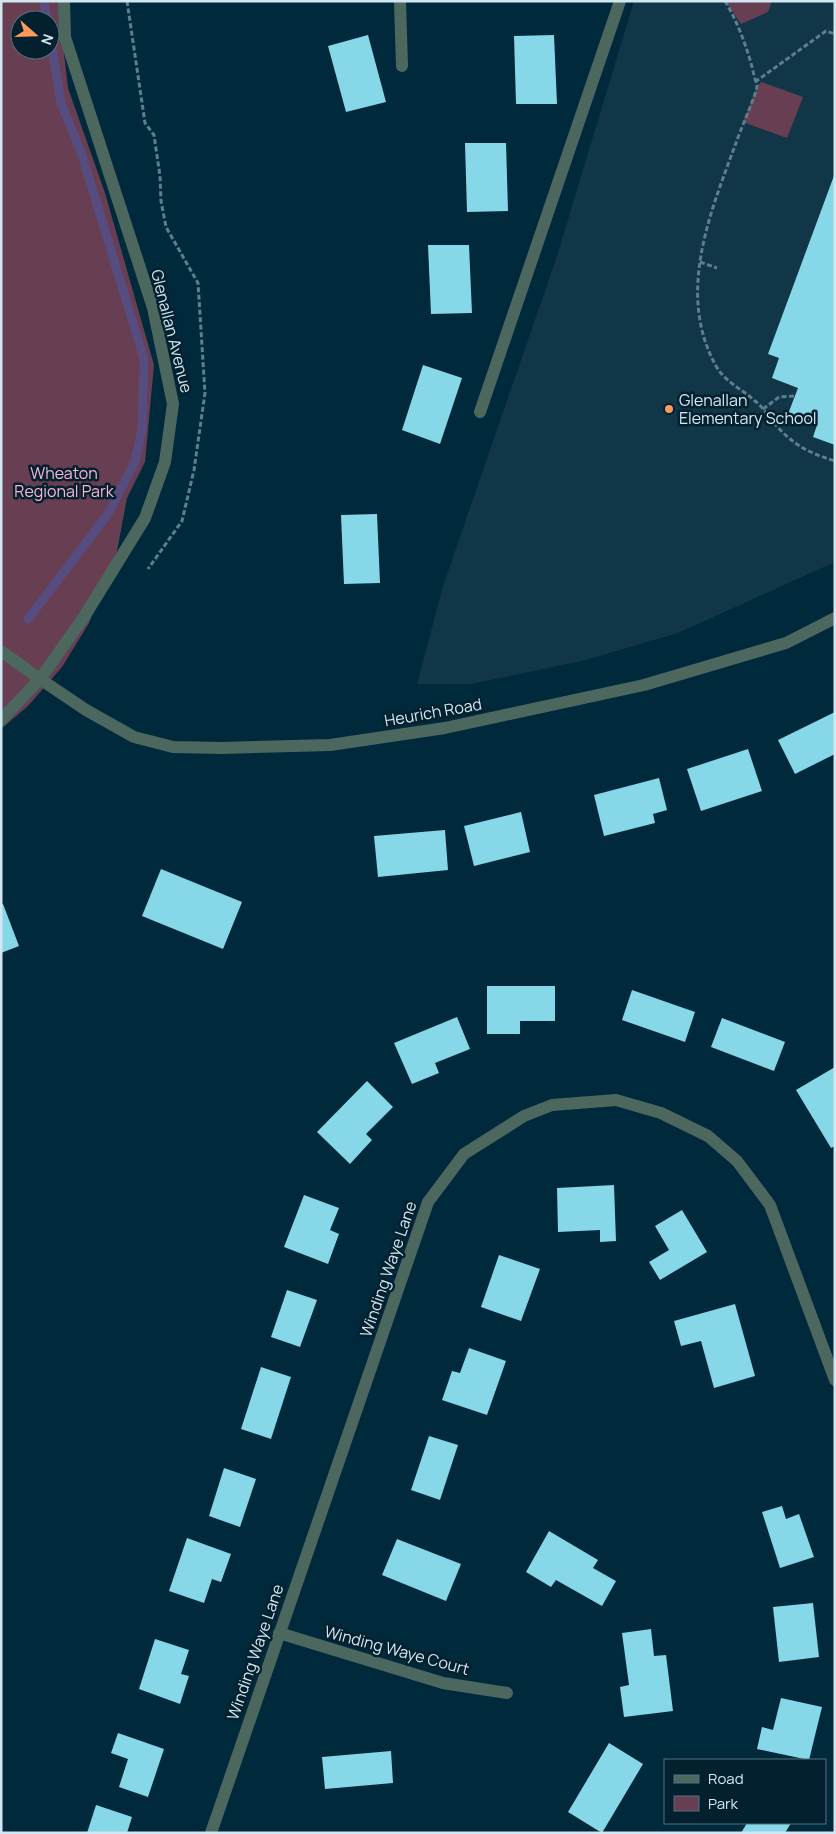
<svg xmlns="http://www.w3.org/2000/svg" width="836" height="1834" font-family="Manrope,sans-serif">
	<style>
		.built { fill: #103647 }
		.green { fill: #683f52; fill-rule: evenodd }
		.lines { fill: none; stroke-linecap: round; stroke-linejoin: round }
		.stream { stroke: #564c7f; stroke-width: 9 }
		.building { fill: #86d7e7 }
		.path { stroke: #5d7e8c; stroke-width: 3; stroke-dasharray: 5 2.5; stroke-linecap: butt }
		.service { stroke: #4c685e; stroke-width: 12 }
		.minor { stroke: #4c685e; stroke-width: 12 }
		.tertiary { stroke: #4c685e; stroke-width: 12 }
		.poi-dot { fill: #ff9a5b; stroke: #02202e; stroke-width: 2 }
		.labels { text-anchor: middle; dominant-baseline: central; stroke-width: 5; stroke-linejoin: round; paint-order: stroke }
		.street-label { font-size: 16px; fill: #d2e7f2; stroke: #02202e }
		.poi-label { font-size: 16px; fill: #d2e7f2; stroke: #02202e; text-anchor: start }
		.park-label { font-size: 16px; fill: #fbb5d3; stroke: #02202e }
	</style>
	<rect width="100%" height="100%" fill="#002a3c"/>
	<path class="built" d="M634 1H835V562L678 633 582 661 471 684H417L443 586 557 256Z"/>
	<g class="green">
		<path d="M1 1H58L68 88 105 193 154 365 145 462 127 498 117 551 89 623 62 667 28 706 1 729ZM20 20H50V50H20Z"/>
		<path d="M725 1H772L768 12 741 24Z"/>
		<path d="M761 82 803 97 787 138 743 122 757 87Z"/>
	</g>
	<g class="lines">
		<g class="stream">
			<path d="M44 1 47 20"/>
			<path d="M28 619 108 514 135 462 142 429 144 359 82 155 61 103 50 36"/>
		</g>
	</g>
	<g class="building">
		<path d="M368 35 386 102 346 112 328 46Z"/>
		<path d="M554 35 557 104H516L514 36Z"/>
		<path d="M465 143H506L508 211 467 212Z"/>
		<path d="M835 173V445L813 437 817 425 788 414 798 388 772 378 779 358 768 354Z"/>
		<path d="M428 245H469L472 313 431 314Z"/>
		<path d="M423 365 462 378 440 444 402 430Z"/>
		<path d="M377 514 380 583 344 584 341 515Z"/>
		<path d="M835 712V754L795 774 778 740Z"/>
		<path d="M748 749 762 791 701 811 687 769Z"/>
		<path d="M659 778 667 810 653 814 655 823 604 836 594 795Z"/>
		<path d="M521 812 530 852 474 866 464 826Z"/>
		<path d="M445 830 448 870 378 877 374 836Z"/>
		<path d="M161 869 242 902 223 949 142 916Z"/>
		<path d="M3 904 19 946 1 953V905Z"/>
		<path d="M487 986H555V1021H520V1034H487Z"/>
		<path d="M632 990 695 1012 685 1042 622 1020Z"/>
		<path d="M457 1017 470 1049 435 1063 439 1073 412 1084 394 1043Z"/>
		<path d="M722 1018 785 1042 774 1071 711 1047Z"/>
		<path d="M835 1067V1146L831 1148 796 1090Z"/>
		<path d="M367 1081 393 1107 366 1134 372 1140 350 1164 317 1132Z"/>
		<path d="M614 1185 616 1241 600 1242V1230L558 1232 557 1188Z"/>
		<path d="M304 1195 339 1208 330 1230 339 1234 328 1264 284 1247Z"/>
		<path d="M682 1210 707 1252 660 1280 649 1262 669 1250 655 1226Z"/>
		<path d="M499 1255 540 1269 521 1321 481 1307Z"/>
		<path d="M287 1290 317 1300 300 1347 271 1337Z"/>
		<path d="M735 1304 755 1376 714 1388 701 1341 681 1346 674 1321Z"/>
		<path d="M469 1348 506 1361 487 1415 442 1400 452 1371 460 1373Z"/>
		<path d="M261 1367 291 1377 271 1439 241 1429Z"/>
		<path d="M429 1436 458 1445 440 1500 411 1490Z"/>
		<path d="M224 1468 256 1479 240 1527 209 1516Z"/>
		<path d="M782 1506 786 1519 799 1514 814 1557 780 1568 762 1512Z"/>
		<path d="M549 1531 598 1560 593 1568 616 1581 602 1606 556 1580 551 1587 526 1572Z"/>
		<path d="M187 1538 231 1554 221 1582 212 1579 204 1603 169 1591Z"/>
		<path d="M397 1539 461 1564 446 1601 382 1575Z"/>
		<path d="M813 1603 819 1657 779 1662 773 1607Z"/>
		<path d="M651 1629 654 1656 666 1655 673 1711 624 1717 620 1687 629 1685 622 1633Z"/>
		<path d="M155 1639 189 1650 181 1674 189 1676 180 1704 139 1689Z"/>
		<path d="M781 1698 822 1707 809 1760 757 1749 762 1727 773 1730Z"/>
		<path d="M118 1733 164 1749 148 1797 119 1787 128 1759 111 1753Z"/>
		<path d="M609 1743 643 1764 602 1833 568 1812Z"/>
		<path d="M391 1751 393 1783 325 1789 322 1757Z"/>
		<path d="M96 1805 132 1817 127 1833H87Z"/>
		<path d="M747 1823H791L785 1833H741Z"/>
	</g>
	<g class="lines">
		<g class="path">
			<path d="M127 1 145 123 154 135 160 176 161 201 166 227 198 283 205 393 194 470 182 521 148 569"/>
			<path d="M725 1C738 23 747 47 753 71 754 76 756 81 757 86 757 93 739 133 736 143 710 213 676 294 716 366 725 382 742 389 755 401 763 407 768 416 775 424 793 445 809 453 835 461"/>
			<path d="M755 82 826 31 835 34"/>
			<path d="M700 262 717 268"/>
			<path d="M763 409 779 397 795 396"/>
		</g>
		<g class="service">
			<path d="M400 1 402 66"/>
			<path d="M480 412 620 1"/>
			<path d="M1 651 40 679"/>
		</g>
		<g class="minor">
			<path d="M279 1633 443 1683 507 1693"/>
			<path d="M211 1833 428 1202 464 1154 524 1116 552 1105 616 1100 661 1113 708 1136 737 1161 770 1205 835 1380"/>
		</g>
		<g class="tertiary">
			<path d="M40 679 86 710 134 737 173 747 222 748 330 745 445 728 644 685 786 643 835 618"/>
			<path d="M1 720 40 679 84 617 145 518 165 462 173 404 153 308 65 37 64 1"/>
		</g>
	</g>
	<circle class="poi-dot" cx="669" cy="409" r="5"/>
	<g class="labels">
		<g class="street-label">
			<text transform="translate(172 331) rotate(76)">Glenallan Avenue</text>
			<text transform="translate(433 712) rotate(-10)">Heurich Road</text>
			<text transform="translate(388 1269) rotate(-71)">Winding Waye Lane</text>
			<text transform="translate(397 1650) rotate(15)">Winding Waye Court</text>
			<text transform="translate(255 1652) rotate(-71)">Winding Waye Lane</text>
		</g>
		<g class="poi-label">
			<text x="679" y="400">Glenallan<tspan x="679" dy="18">Elementary School</tspan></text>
		</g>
		<g class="park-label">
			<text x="64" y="473">Wheaton<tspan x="64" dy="18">Regional Park</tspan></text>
		</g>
	</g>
	<rect width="836" height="1834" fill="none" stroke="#d2e7f2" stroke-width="5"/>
	<rect x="664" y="1759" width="162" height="65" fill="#02202e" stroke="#55707c"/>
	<rect x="674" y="1775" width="25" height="8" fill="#4c685e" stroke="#55707c"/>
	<text x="708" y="1784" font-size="15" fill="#d2e7f2">Road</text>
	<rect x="674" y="1796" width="25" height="15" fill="#683f52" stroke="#55707c"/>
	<text x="708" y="1809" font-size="15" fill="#d2e7f2">Park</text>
	<g transform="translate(35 35) rotate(110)"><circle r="24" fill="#02202e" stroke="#55707c"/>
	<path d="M0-4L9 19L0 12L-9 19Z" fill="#ff9a5b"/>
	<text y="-8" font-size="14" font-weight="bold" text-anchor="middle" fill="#d2e7f2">N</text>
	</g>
</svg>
